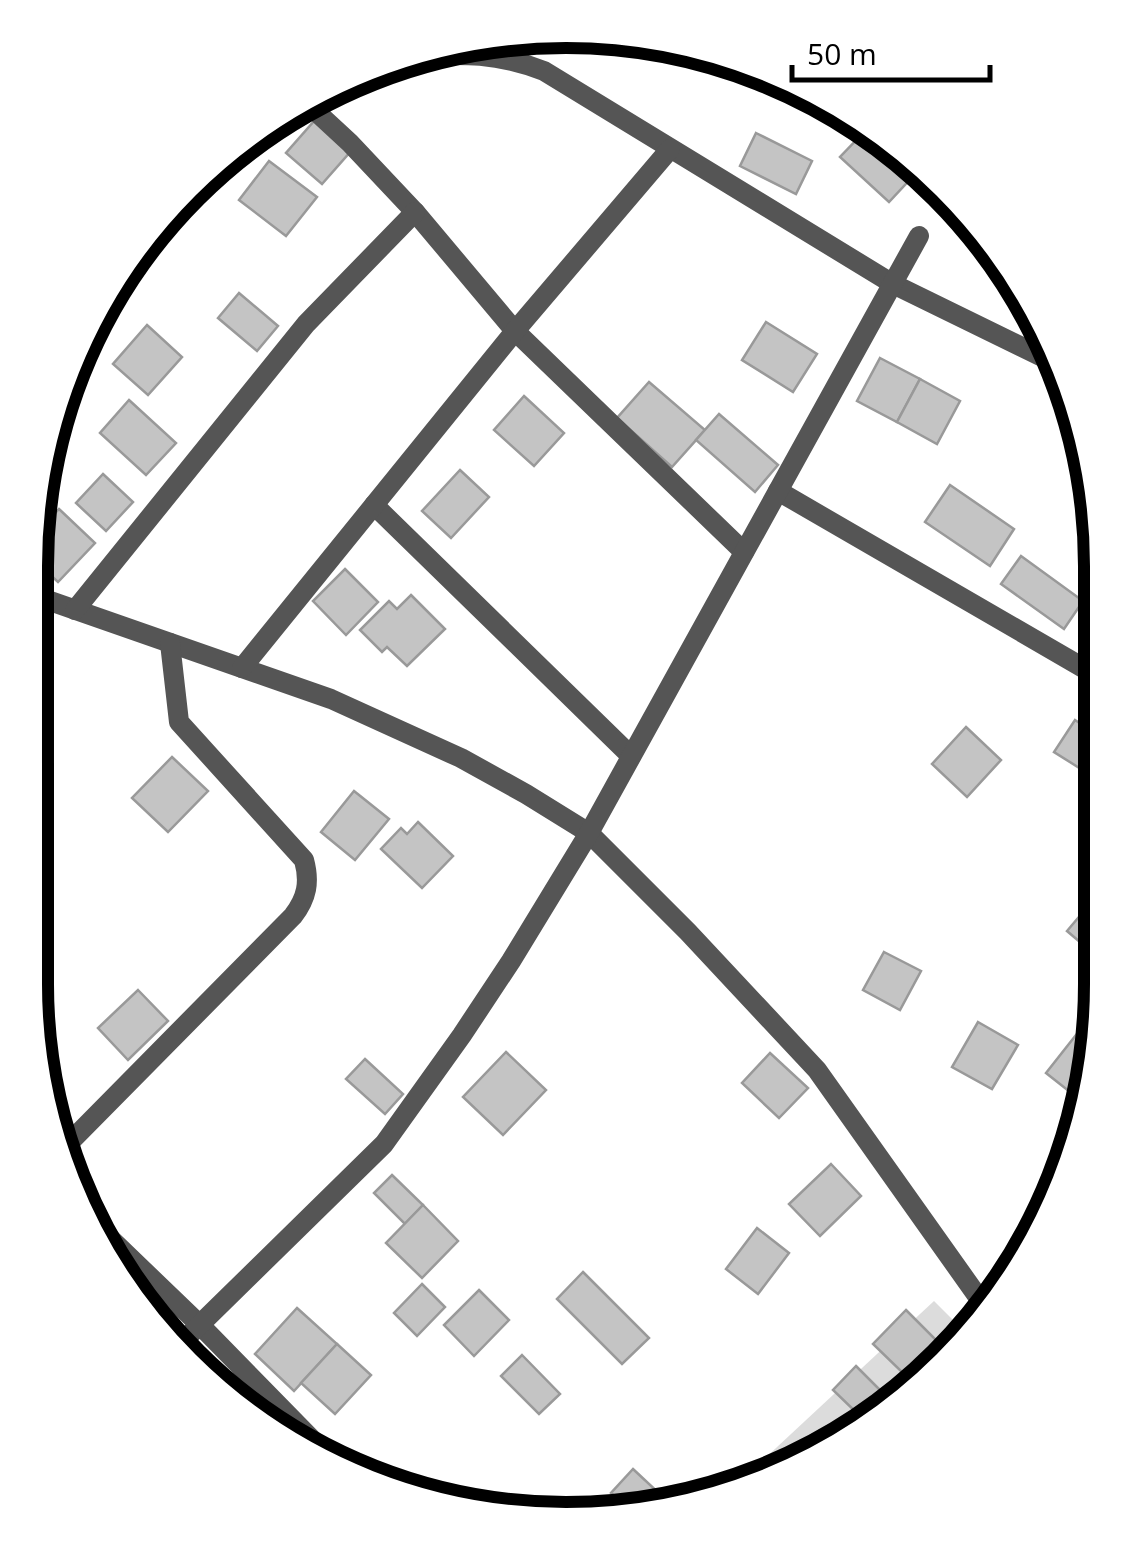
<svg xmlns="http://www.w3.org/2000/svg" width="1132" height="1549" font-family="'Open Sans',sans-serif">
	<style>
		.green { fill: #dcdcdc }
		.building { fill: #c4c4c4; stroke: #999; stroke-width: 2.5 }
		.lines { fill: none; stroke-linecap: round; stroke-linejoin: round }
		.minor { stroke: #555; stroke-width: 20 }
		.rim { fill: none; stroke: #000; stroke-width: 12 }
	</style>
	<rect width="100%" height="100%" fill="#fff"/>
	<path class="green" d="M934 1301 962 1329 893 1408 771 1478 732 1489Z"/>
	<g class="building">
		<path d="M315 120 351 151 322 184 286 153Z"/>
		<path d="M866 130 916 173 889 202 840 157Z"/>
		<path d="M756 133 812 161 796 194 740 166Z"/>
		<path d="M269 161 317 197 286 236 239 200Z"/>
		<path d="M239 293 278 326 257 351 218 318Z"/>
		<path d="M766 322 817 354 793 392 742 360Z"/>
		<path d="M147 325 182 357 148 395 113 364Z"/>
		<path d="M880 358 920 379 897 422 857 401Z"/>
		<path d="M920 379 960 401 937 444 897 422Z"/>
		<path d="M649 382 705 430 672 467 617 418Z"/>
		<path d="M524 396 564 433 534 466 494 430Z"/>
		<path d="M129 400 176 443 146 475 100 433Z"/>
		<path d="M719 414 778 465 755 492 696 440Z"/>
		<path d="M460 470 489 497 451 538 422 511Z"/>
		<path d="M103 474 133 502 106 531 76 503Z"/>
		<path d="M950 485 1014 529 990 566 925 522Z"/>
		<path d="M59 509 95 543 58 582 31 557 34 536Z"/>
		<path d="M1021 556 1083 601 1064 629 1001 584Z"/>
		<path d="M345 569 378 602 346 635 313 601Z"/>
		<path d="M411 595 445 629 407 666 387 647 382 652 360 630 389 601 397 609Z"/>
		<path d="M1075 720 1099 736V765L1092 776 1054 752Z"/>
		<path d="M966 727 1001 760 967 797 932 764Z"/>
		<path d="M172 757 208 791 168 832 132 798Z"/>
		<path d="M354 791 389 819 355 860 321 832Z"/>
		<path d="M418 822 453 856 422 888 381 849 401 828 407 834Z"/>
		<path d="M1100 892V959L1067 931Z"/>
		<path d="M884 952 921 971 900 1010 863 990Z"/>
		<path d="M138 990 168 1021 128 1060 98 1028Z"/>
		<path d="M978 1022 1018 1045 992 1089 952 1067Z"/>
		<path d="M1076 1035 1095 1049 1084 1103 1046 1073Z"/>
		<path d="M506 1052 546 1090 503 1135 463 1097Z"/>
		<path d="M770 1053 808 1088 779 1118 742 1083Z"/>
		<path d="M365 1059 403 1094 385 1114 346 1079Z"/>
		<path d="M831 1164 861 1196 820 1236 789 1204Z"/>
		<path d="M392 1175 423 1205 405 1224 374 1193Z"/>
		<path d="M423 1205 458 1241 422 1278 386 1243Z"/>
		<path d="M757 1228 789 1253 758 1294 726 1269Z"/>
		<path d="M583 1272 649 1338 622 1364 557 1299Z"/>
		<path d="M422 1284 445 1307 417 1336 394 1313Z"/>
		<path d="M479 1290 509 1320 474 1356 444 1325Z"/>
		<path d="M297 1308 337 1344 294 1391 255 1354Z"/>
		<path d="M906 1310 937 1341 905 1375 873 1344Z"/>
		<path d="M337 1344 371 1375 335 1414 301 1383Z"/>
		<path d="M522 1355 560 1394 539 1414 501 1376Z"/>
		<path d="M856 1366 885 1395 862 1418 833 1390Z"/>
		<path d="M633 1469 662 1496 648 1511 635 1514 611 1493Z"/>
	</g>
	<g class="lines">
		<g class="minor">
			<path d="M411 56C462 54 495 52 544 71L893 284 1063 367"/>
			<path d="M310 106 350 143 415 212 515 331 744 552"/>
			<path d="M778 491 1099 677"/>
			<path d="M374 505 631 756"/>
			<path d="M30 594 331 699 461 758 526 794 589 833 688 932 817 1070 983 1304"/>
			<path d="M75 610 306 324 415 212"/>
			<path d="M242 668 515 331 670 149"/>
			<path d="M61 1151 293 916C307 898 310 882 304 860L179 722 170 643"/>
			<path d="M94 1223 200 1325 338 1466"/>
			<path d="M178 1346 384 1144 462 1035 511 961 589 833 919 236"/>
		</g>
	</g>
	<path d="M0 0H1132V1549H0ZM566 48H566A518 518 0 0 1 1084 566V984A518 518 0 0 1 566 1502H566A518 518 0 0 1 48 984V566A518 518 0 0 1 566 48Z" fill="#fff" fill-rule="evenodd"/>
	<path class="rim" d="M566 48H566A518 518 0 0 1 1084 566V984A518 518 0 0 1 566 1502H566A518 518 0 0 1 48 984V566A518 518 0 0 1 566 48Z"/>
	<path d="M792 65v15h198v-15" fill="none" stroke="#000000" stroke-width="5"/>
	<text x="807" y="65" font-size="30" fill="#000000" stroke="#ffffff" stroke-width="8" paint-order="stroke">50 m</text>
</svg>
